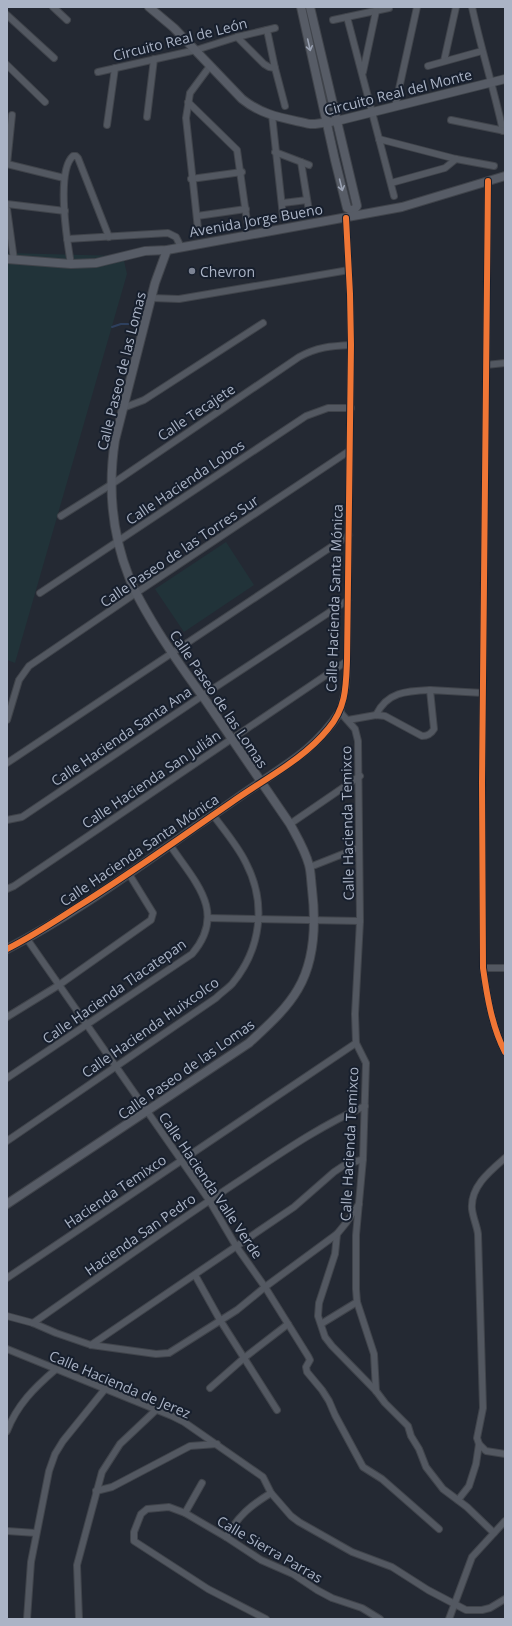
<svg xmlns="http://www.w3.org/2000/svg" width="512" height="1626" font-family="'Open Sans',sans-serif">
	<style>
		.green { fill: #213339 }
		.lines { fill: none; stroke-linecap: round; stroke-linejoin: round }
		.stream { stroke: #2e405e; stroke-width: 2 }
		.street-casing { stroke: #40444b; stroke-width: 8 }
		.secondary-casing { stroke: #40444b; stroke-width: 10 }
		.street { stroke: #535861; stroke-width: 6 }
		.secondary { stroke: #575c66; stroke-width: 8 }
		.cycleway-casing { stroke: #171f2d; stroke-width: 8 }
		.cycleway { stroke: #f07635; stroke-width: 6 }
		.oneway { stroke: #9aa2b3 }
		.poi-dot { fill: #7c8393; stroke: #171f2d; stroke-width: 1.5 }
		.labels { text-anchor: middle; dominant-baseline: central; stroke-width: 4; stroke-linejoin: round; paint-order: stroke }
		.street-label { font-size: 14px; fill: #abb4c6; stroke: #171f2d }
		.poi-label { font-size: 14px; fill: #abb4c6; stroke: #171f2d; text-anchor: start }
	</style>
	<rect width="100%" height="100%" fill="#242933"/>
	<g class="green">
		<path d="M7 253 123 256 127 274 15 663 7 660Z"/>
		<path d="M226 542 254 585 184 632 155 589Z"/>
	</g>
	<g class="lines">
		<path class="stream" d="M112 327 121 324H139"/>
		<defs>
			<g id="street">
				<path d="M53 7 67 20"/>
				<path d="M472 7C481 49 494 89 503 131"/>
				<path d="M7 15 54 58"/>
				<path d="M347 17 394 196"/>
				<path d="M333 20 389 8"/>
				<path d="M267 30 275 68 285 106"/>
				<path d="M237 37 264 64 269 67 275 68"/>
				<path d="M444 61 456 7"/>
				<path d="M7 65 45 102"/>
				<path d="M428 66 482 51"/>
				<path d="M98 72 196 50 237 37 275 28"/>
				<path d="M363 72 376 11"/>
				<path d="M188 102 237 150 247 221"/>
				<path d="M395 107 417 7"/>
				<path d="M272 115 283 216"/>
				<path d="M147 117 154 59"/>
				<path d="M451 120 505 131"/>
				<path d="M107 125 115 68"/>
				<path d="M379 139 456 159 494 166"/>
				<path d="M275 152 309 165"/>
				<path d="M301 162 309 211"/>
				<path d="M7 164 64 178"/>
				<path d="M7 164 12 115"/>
				<path d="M191 179 242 172"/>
				<path d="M488 181 482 783 483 968C487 996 492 1027 505 1052"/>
				<path d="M391 183 445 168 456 159"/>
				<path d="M283 203 307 200"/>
				<path d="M7 204 65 211"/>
				<path d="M7 209 14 260"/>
				<path d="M197 216 246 209"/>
				<path d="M346 218 350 294 351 345 347 661 346 686 340 712 355 729 358 741 360 921 355 1014 356 1043 366 1063 363 1159 356 1235V1289L357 1302 374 1354 376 1391"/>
				<path d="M198 229 186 118 190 93 210 66"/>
				<path d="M67 239 168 233 176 237 181 247"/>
				<path d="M71 264C67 241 56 171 73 156H76L78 158 109 237"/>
				<path d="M152 298 179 299 349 270"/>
				<path d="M486 365 505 363"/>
				<path d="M123 408 144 400 263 323"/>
				<path d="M61 516 112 484 299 357C317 347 331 346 351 345"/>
				<path d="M40 593 306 416 328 408H351"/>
				<path d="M376 715C387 692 406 691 430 690"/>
				<path d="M7 720 19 680 29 666 136 593 349 451"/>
				<path d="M348 720 376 715 385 716 422 736C428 736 431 734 434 729L430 690 483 693"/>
				<path d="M7 763 349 535"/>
				<path d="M7 820 22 817 202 696 348 600"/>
				<path d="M290 824 360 776"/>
				<path d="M310 867 358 848"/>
				<path d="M7 889 14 886 347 661"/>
				<path d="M208 918 360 921"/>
				<path d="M27 939 209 1200 236 1246 265 1287 308 1356 310 1360 306 1367 307 1372 322 1390 329 1401 335 1415 363 1467 382 1479 439 1529"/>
				<path d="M483 968H505"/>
				<path d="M7 1017 59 985 151 920 153 913 129 874"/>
				<path d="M7 1078 192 954C228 912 194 881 170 845"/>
				<path d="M7 1141 216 998C221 993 227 989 232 984 261 949 267 904 246 863 238 846 224 830 213 815"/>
				<path d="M337 1234 335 1254 319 1303 318 1316 325 1337 332 1346 376 1391 385 1403 408 1426 411 1436 419 1449 426 1467 443 1489 467 1507 494 1533"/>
				<path d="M195 1275 220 1320 277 1410"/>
				<path d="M7 1278 356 1043"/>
				<path d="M7 1316 33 1323 56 1333 91 1345 156 1354 169 1353 237 1310 265 1287 337 1234 346 1223 359 1204"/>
				<path d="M33 1323C103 1274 173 1224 245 1177 284 1151 322 1125 365 1106"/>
				<path d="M321 1324 357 1302"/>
				<path d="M91 1345 294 1207 334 1172 343 1166 363 1159"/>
				<path d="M7 1349 172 1416 184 1422 263 1477 271 1493 291 1516 299 1522 352 1552 392 1567 428 1590 466 1610H482L490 1608 505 1599"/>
				<path d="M210 1388 244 1358 288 1324"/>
				<path d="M7 1431C17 1405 34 1388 55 1370"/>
				<path d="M479 1444 486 1451 505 1454"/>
				<path d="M96 1491 112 1487 190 1446 217 1444"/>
				<path d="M458 1500 469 1486 476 1464 479 1444 477 1438 483 1408 478 1234C477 1226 473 1218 472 1209 470 1187 490 1171 505 1158"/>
				<path d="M185 1513 202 1483"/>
				<path d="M7 1531 36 1533"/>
				<path d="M226 1537C239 1515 250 1506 271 1493"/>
				<path d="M27 1619 31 1562 49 1471 55 1454 63 1441 105 1389"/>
				<path d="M79 1619 77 1565 102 1472 120 1444 156 1410"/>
				<path d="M266 1619 208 1589 134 1541V1532L141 1514 147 1509 169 1507 185 1513 226 1537 261 1560 293 1574 317 1590 332 1598 362 1608 380 1619"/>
				<path d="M449 1619 472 1557 505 1521"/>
			</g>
			<g id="secondary">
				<path d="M149 7 174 28 242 99C263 116 284 118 310 124H315L337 121 505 79"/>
				<path d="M301 7 335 160 347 208 353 211 357 206 310 7"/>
				<path d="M7 259 71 264 96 263 145 251 167 250 402 207 505 176"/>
				<path d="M7 949C75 914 138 867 201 823 221 810 241 795 261 782 294 760 317 746 340 712"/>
				<path d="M7 1204 249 1043C266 1027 286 1010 298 989 315 960 316 923 312 889 311 881 311 872 309 865 305 850 297 837 290 824 262 783 234 742 206 701 187 675 169 650 153 623 144 608 135 593 129 577 112 534 108 486 115 440L155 283 167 250"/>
			</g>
		</defs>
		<use href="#street" class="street-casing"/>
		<use href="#secondary" class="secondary-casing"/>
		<use href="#street" class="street"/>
		<use href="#secondary" class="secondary"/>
		<defs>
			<g id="cycleway">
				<path d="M488 181 482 783 483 968C487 996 492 1027 505 1052"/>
				<path d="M7 949C31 937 54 922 77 907 130 874 181 837 232 802 264 779 303 760 328 729 346 708 346 687 347 661L351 345 350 294 346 218"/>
			</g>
		</defs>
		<use href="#cycleway" class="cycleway-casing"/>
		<use href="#cycleway" class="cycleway"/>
	</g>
	<defs><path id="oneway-shaft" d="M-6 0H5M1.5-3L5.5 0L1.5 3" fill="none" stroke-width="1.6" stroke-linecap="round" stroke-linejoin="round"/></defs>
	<g class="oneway">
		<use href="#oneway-shaft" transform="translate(309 45) rotate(77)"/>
		<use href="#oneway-shaft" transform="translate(341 185) rotate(76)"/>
	</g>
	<circle class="poi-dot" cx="192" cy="271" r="4"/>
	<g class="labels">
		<g class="street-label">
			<text transform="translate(180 39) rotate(-14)">Circuito Real de León</text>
			<text transform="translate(398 92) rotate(-14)">Circuito Real del Monte</text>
			<text transform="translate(256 220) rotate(-10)">Avenida Jorge Bueno</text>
			<text transform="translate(121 371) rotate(-76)">Calle Paseo de las Lomas</text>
			<text transform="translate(196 412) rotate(-34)">Calle Tecajete</text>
			<text transform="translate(185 482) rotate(-34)">Calle Hacienda Lobos</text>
			<text transform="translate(179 551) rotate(-34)">Calle Paseo de las Torres Sur</text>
			<text transform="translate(334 598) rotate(-88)">Calle Hacienda Santa Mónica</text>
			<text transform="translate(219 699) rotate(56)">Calle Paseo de las Lomas</text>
			<text transform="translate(121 736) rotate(-34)">Calle Hacienda Santa Ana</text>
			<text transform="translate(151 779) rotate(-34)">Calle Hacienda San Julián</text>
			<text transform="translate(347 823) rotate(-91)">Calle Hacienda Temixco</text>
			<text transform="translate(139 850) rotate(-34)">Calle Hacienda Santa Mónica</text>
			<text transform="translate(114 991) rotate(-35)">Calle Hacienda Tlacatepan</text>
			<text transform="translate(150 1027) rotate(-35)">Calle Hacienda Huixcolco</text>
			<text transform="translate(186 1069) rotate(-35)">Calle Paseo de las Lomas</text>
			<text transform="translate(349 1144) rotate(-87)">Calle Hacienda Temixco</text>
			<text transform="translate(211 1185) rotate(56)">Calle Hacienda Valle Verde</text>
			<text transform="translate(115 1191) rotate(-34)">Hacienda Temixco</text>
			<text transform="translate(140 1234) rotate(-35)">Hacienda San Pedro</text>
			<text transform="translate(120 1384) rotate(23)">Calle Hacienda de Jerez</text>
			<text transform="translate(270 1549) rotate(30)">Calle Sierra Parras</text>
		</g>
		<g class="poi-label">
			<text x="200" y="271">Chevron</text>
		</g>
	</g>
	<rect width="512" height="1626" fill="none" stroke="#abb4c6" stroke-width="16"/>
</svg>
